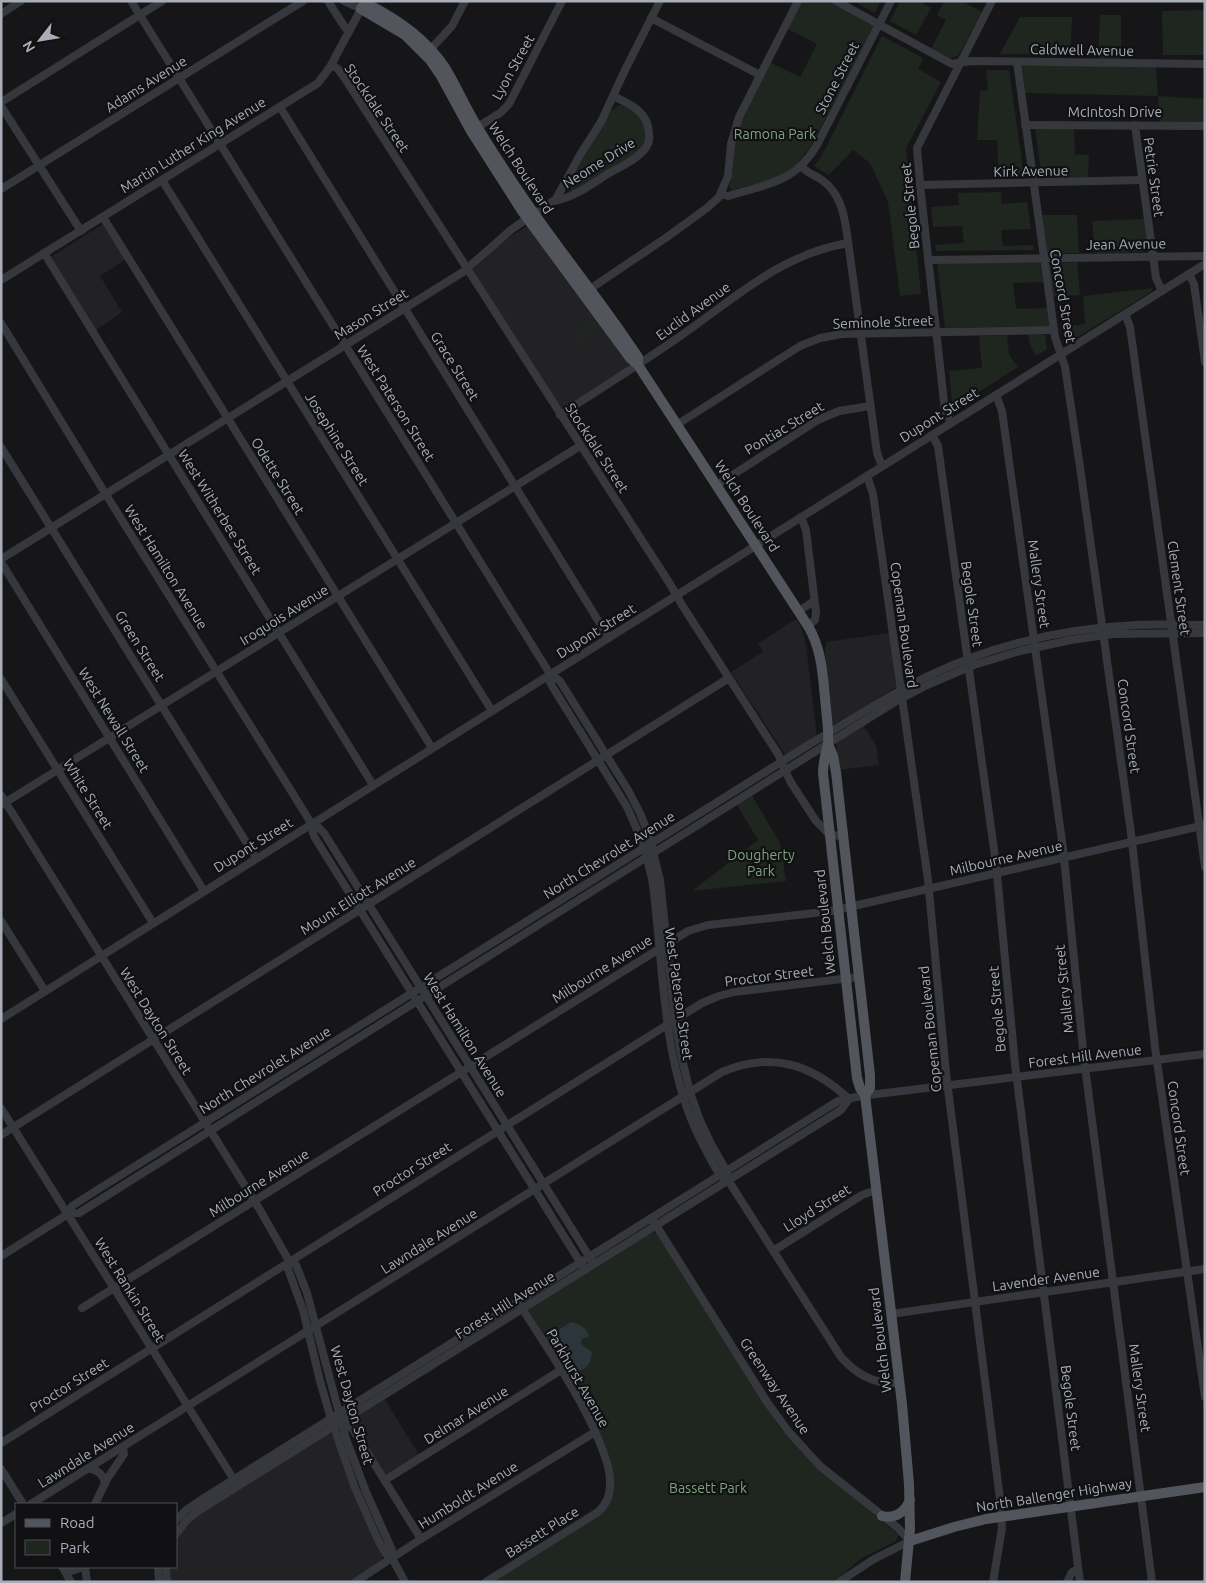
<svg xmlns="http://www.w3.org/2000/svg" width="1206" height="1583" font-family="Ubuntu,sans-serif">
	<style>
		.built { fill: #222225 }
		.green { fill: #1e261f }
		.water { fill: #2c353c }
		.lines { fill: none; stroke-linecap: round; stroke-linejoin: round }
		.minor { stroke: #37383d; stroke-width: 8 }
		.major { stroke: #53555c; stroke-width: 10 }
		.labels { text-anchor: middle; dominant-baseline: central; stroke-width: 4.5; stroke-linejoin: round; paint-order: stroke }
		.street-label { font-size: 14px; fill: #a8adb8; stroke: #111113 }
		.park-label { font-size: 14px; fill: #7fa381; stroke: #111113 }
	</style>
	<rect width="100%" height="100%" fill="#161618"/>
	<g class="built">
		<path d="M103 224 126 259 100 276 122 312 95 331 51 257Z"/>
		<path d="M528 226 629 363 628 367 564 408 560 407 473 270 501 242Z"/>
		<path d="M796 619 802 629 806 645 817 736 786 756 731 672 763 652 758 644Z"/>
		<path d="M889 633 897 687 833 725 825 651 826 642Z"/>
		<path d="M863 725 876 745 879 765 838 770 836 743Z"/>
		<path d="M384 1398 419 1455 385 1475 350 1420Z"/>
		<path d="M329 1433 333 1436 350 1484 382 1556V1560L348 1582H170L169 1567H176V1540L185 1527 197 1516Z"/>
	</g>
	<g class="green">
		<path d="M802 1H828L874 26 811 146 795 167 787 173 772 180 731 190 729 186C736 170 732 152 736 136 742 110 757 86 769 62L800 77 817 44 788 29Z"/>
		<path d="M858 1H881L875 13 857 3Z"/>
		<path d="M900 1H919L931 8 916 35 890 21Z"/>
		<path d="M944 1H962L982 12 958 56 950 58 931 49 946 20 937 15Z"/>
		<path d="M1205 10V55H1163L1162 11Z"/>
		<path d="M1100 15H1121V60L1098 59Z"/>
		<path d="M1020 17H1072L1070 54H1000Z"/>
		<path d="M882 36 923 58 918 69 941 82 906 148 921 294 900 296 888 202 870 163 853 150 829 175 814 166 821 157Z"/>
		<path d="M1022 66H1156L1158 96 1205 99V122L1160 123 1158 96 1025 93Z"/>
		<path d="M986 70H1009L1024 175 999 176 997 140H977L980 91 988 90Z"/>
		<path d="M619 105C635 105 649 124 646 139 646 143 642 147 641 151L574 192 568 191V184L611 111Z"/>
		<path d="M1074 127 1075 154 1089 155 1088 178 1042 179 1035 128Z"/>
		<path d="M1001 192 1002 204 1027 202 1031 229 1001 230 1003 246 1033 245 1034 250 936 251 935 245 964 243 962 226 933 227 931 207 959 205 958 193Z"/>
		<path d="M1042 215H1077L1079 253H1047Z"/>
		<path d="M1145 219 1148 246 1143 252 1095 253 1092 221Z"/>
		<path d="M1040 262 1043 282 1013 283 1016 309 1048 308 1050 326 945 328 937 263Z"/>
		<path d="M1077 262 1080 295 1052 297 1048 267 1049 264Z"/>
		<path d="M1153 288 1151 292 1071 341H1068L1063 327 1085 324 1083 296Z"/>
		<path d="M593 319 598 327 576 342 571 334Z"/>
		<path d="M1028 334 1045 335 1047 349 1036 356 1030 345Z"/>
		<path d="M1007 335 1009 355 1018 367 960 404H955L952 401 949 371 982 368 979 336Z"/>
		<path d="M752 796 780 843 786 881 692 891 758 840 737 805Z"/>
		<path d="M652 1231 657 1234 780 1428 816 1467 899 1535 896 1541 862 1558 833 1582H493L605 1510 610 1465 529 1312V1309Z"/>
	</g>
	<path class="water" d="M573 1322C580 1325 587 1328 589 1336L582 1339 581 1344 592 1352C590 1365 589 1368 575 1372L569 1369 563 1358 552 1344C553 1333 563 1325 573 1322Z"/>
	<g class="lines">
		<g class="minor">
			<path d="M131 1 550 674 560 681 628 790 640 813 649 836 660 880 675 1020 682 1059 690 1092 699 1118 710 1142 727 1172 728 1180"/>
			<path d="M328 1 344 26 349 32"/>
			<path d="M836 1 952 64 972 61 1205 64"/>
			<path d="M1 14 21 1"/>
			<path d="M651 18 760 75"/>
			<path d="M428 52 452 26 465 1"/>
			<path d="M1017 62 1055 337 1065 367 1080 467 1131 833 1155 1047 1205 1397"/>
			<path d="M332 65 338 69 344 77 670 584 682 605 778 754 790 781 816 821 830 835 843 836"/>
			<path d="M1 102 162 1"/>
			<path d="M1 106 81 231"/>
			<path d="M280 107 609 638"/>
			<path d="M1025 125 1205 126"/>
			<path d="M1135 125 1156 278 1162 291"/>
			<path d="M473 130 500 113 509 104 562 1"/>
			<path d="M802 167C807 173 815 175 822 180 840 193 844 213 847 234L877 453 882 466"/>
			<path d="M162 180 492 711"/>
			<path d="M920 185 1142 180"/>
			<path d="M1 189 303 1"/>
			<path d="M721 194 728 196C767 184 795 183 817 145L891 1"/>
			<path d="M554 201C573 198 589 186 606 175 618 168 635 161 644 150 649 145 650 139 649 132 647 111 630 104 613 96"/>
			<path d="M103 217 432 748"/>
			<path d="M44 253 373 785"/>
			<path d="M928 260 1205 256"/>
			<path d="M1189 274 1194 284 1205 362"/>
			<path d="M1 280 318 83 330 67 361 9 344 1"/>
			<path d="M587 291 667 237 707 208 719 197 728 176 731 144 739 117 798 1"/>
			<path d="M1125 314 1130 327 1205 867"/>
			<path d="M1 323 100 485 308 818C312 824 311 831 315 838L585 1270"/>
			<path d="M996 395 1002 411 1063 848 1084 1059 1152 1582"/>
			<path d="M560 415C600 389 640 364 679 337 734 299 779 255 848 243"/>
			<path d="M951 423 945 411 921 194 917 148 992 1"/>
			<path d="M678 424 800 346 820 338 842 334 1054 330"/>
			<path d="M932 435 938 446 996 864 1015 1064 1080 1582"/>
			<path d="M1 447 256 858"/>
			<path d="M867 476 873 494 928 880 946 1073 1000 1499 1002 1528 993 1582"/>
			<path d="M717 485 818 420 839 411 870 406"/>
			<path d="M801 517 806 530 816 612 815 620 808 626"/>
			<path d="M1 559 463 272 512 229 556 199 580 155 601 122 625 70 660 1"/>
			<path d="M1 562 204 891"/>
			<path d="M799 611 814 601"/>
			<path d="M550 674 549 680 552 686 627 807C638 830 647 854 652 879 655 896 656 914 658 932 665 1007 669 1087 708 1154 713 1163 718 1176 728 1180L841 1357C856 1374 876 1385 899 1383"/>
			<path d="M1 679 153 923"/>
			<path d="M1 795 260 1210 289 1261 288 1269 303 1310 320 1381 331 1419 355 1488 379 1542 386 1554 392 1558 405 1582"/>
			<path d="M1 805 580 446"/>
			<path d="M311 823 318 827 324 833 592 1261"/>
			<path d="M1 921 45 991"/>
			<path d="M1 1019 1205 264"/>
			<path d="M1 1108 236 1483"/>
			<path d="M1 1135 729 678"/>
			<path d="M68 1214 79 1213 840 736 893 703 927 685 974 665 1020 651 1071 640 1113 634 1205 633"/>
			<path d="M654 1222 767 1402 788 1431 820 1466 898 1528 910 1541 874 1559 839 1582"/>
			<path d="M773 1251 862 1195 876 1190"/>
			<path d="M1 1256 68 1214 72 1206 97 1190 810 744C849 721 887 696 928 676 993 645 1065 628 1137 625 1159 624 1182 625 1205 625"/>
			<path d="M289 1261 296 1265 307 1293 346 1439 366 1492 392 1550V1558"/>
			<path d="M82 1308 688 931 708 925 832 911 1205 825"/>
			<path d="M891 1314 1205 1269"/>
			<path d="M339 1422 352 1428 421 1539"/>
			<path d="M1 1443 702 1003 719 996 734 992 858 977"/>
			<path d="M1 1469 23 1504"/>
			<path d="M88 1469C96 1468 104 1475 105 1484"/>
			<path d="M385 1480 561 1370"/>
			<path d="M31 1504 722 1072C771 1051 811 1064 849 1099"/>
			<path d="M95 1504 107 1479 124 1454 123 1447"/>
			<path d="M176 1520 186 1510 201 1500 838 1101 861 1096 1205 1054"/>
			<path d="M1 1523 16 1514"/>
			<path d="M176 1534 187 1520 198 1511 841 1110 849 1099"/>
			<path d="M85 1567 87 1582"/>
			<path d="M158 1567 159 1582"/>
			<path d="M166 1567 167 1582"/>
			<path d="M63 1568 71 1571 83 1567"/>
			<path d="M63 1568 71 1582"/>
			<path d="M355 1582 421 1539 595 1432"/>
			<path d="M486 1582 598 1512C606 1505 610 1496 610 1485 611 1470 604 1454 599 1441 579 1392 548 1350 520 1305"/>
			<path d="M1067 1582 1072 1572 1078 1569"/>
		</g>
		<g class="major">
			<path d="M365 1 361 9 405 35 430 60 441 76 471 131 522 211 630 358 638 365 808 626C823 651 823 680 826 708 827 719 829 732 828 743 826 753 823 762 823 773L857 1078 860 1088 865 1095 902 1404 909 1484 910 1529 905 1582"/>
			<path d="M365 3C396 18 424 37 444 66 454 82 462 100 471 116 486 143 503 168 520 193 554 244 593 291 627 341L638 357V365"/>
			<path d="M828 744 833 756 836 772 870 1075V1088L865 1095"/>
			<path d="M882 1516C895 1519 905 1512 910 1500"/>
			<path d="M910 1541 954 1527 986 1519 1205 1487"/>
		</g>
	</g>
	<g class="labels">
		<g class="street-label">
			<text transform="translate(1082 50) rotate(1)">Caldwell Avenue</text>
			<text transform="translate(513 67) rotate(-61)">Lyon Street</text>
			<text transform="translate(837 78) rotate(-63)">Stone Street</text>
			<text transform="translate(146 84) rotate(-32)">Adams Avenue</text>
			<text transform="translate(377 108) rotate(56)">Stockdale Street</text>
			<text x="1115" y="112">McIntosh Drive</text>
			<text transform="translate(193 145) rotate(-32)">Martin Luther King Avenue</text>
			<text transform="translate(599 163) rotate(-32)">Neome Drive</text>
			<text transform="translate(521 168) rotate(57)">Welch Boulevard</text>
			<text transform="translate(1031 171) rotate(-1)">Kirk Avenue</text>
			<text transform="translate(1154 177) rotate(82)">Petrie Street</text>
			<text transform="translate(910 206) rotate(-96)">Begole Street</text>
			<text transform="translate(1126 244) rotate(-1)">Jean Avenue</text>
			<text transform="translate(1063 296) rotate(80)">Concord Street</text>
			<text transform="translate(693 311) rotate(-36)">Euclid Avenue</text>
			<text transform="translate(371 314) rotate(-32)">Mason Street</text>
			<text transform="translate(883 322) rotate(-2)">Seminole Street</text>
			<text transform="translate(455 366) rotate(58)">Grace Street</text>
			<text transform="translate(396 403) rotate(58)">West Paterson Street</text>
			<text transform="translate(939 415) rotate(-32)">Dupont Street</text>
			<text transform="translate(784 428) rotate(-31)">Pontiac Street</text>
			<text transform="translate(337 439) rotate(58)">Josephine Street</text>
			<text transform="translate(597 448) rotate(57)">Stockdale Street</text>
			<text transform="translate(278 476) rotate(58)">Odette Street</text>
			<text transform="translate(747 506) rotate(57)">Welch Boulevard</text>
			<text transform="translate(220 512) rotate(58)">West Witherbee Street</text>
			<text transform="translate(166 567) rotate(58)">West Hamilton Avenue</text>
			<text transform="translate(1039 584) rotate(82)">Mallery Street</text>
			<text transform="translate(1179 588) rotate(82)">Clement Street</text>
			<text transform="translate(972 604) rotate(82)">Begole Street</text>
			<text transform="translate(284 615) rotate(-32)">Iroquois Avenue</text>
			<text transform="translate(904 625) rotate(82)">Copeman Boulevard</text>
			<text transform="translate(596 631) rotate(-32)">Dupont Street</text>
			<text transform="translate(140 646) rotate(58)">Green Street</text>
			<text transform="translate(114 720) rotate(58)">West Newall Street</text>
			<text transform="translate(1129 726) rotate(82)">Concord Street</text>
			<text transform="translate(88 794) rotate(58)">White Street</text>
			<text transform="translate(253 845) rotate(-32)">Dupont Street</text>
			<text transform="translate(609 855) rotate(-32)">North Chevrolet Avenue</text>
			<text transform="translate(1006 858) rotate(-13)">Milbourne Avenue</text>
			<text transform="translate(358 896) rotate(-32)">Mount Elliott Avenue</text>
			<text transform="translate(825 922) rotate(-96)">Welch Boulevard</text>
			<text transform="translate(602 969) rotate(-32)">Milbourne Avenue</text>
			<text transform="translate(769 976) rotate(-7)">Proctor Street</text>
			<text transform="translate(1064 989) rotate(-96)">Mallery Street</text>
			<text transform="translate(679 994) rotate(82)">West Paterson Street</text>
			<text transform="translate(997 1009) rotate(-95)">Begole Street</text>
			<text transform="translate(156 1021) rotate(58)">West Dayton Street</text>
			<text transform="translate(930 1029) rotate(-96)">Copeman Boulevard</text>
			<text transform="translate(465 1035) rotate(58)">West Hamilton Avenue</text>
			<text transform="translate(1085 1056) rotate(-7)">Forest Hill Avenue</text>
			<text transform="translate(265 1070) rotate(-32)">North Chevrolet Avenue</text>
			<text transform="translate(1179 1128) rotate(82)">Concord Street</text>
			<text transform="translate(412 1169) rotate(-32)">Proctor Street</text>
			<text transform="translate(259 1183) rotate(-32)">Milbourne Avenue</text>
			<text transform="translate(817 1208) rotate(-32)">Lloyd Street</text>
			<text transform="translate(429 1241) rotate(-32)">Lawndale Avenue</text>
			<text transform="translate(1046 1279) rotate(-8)">Lavender Avenue</text>
			<text transform="translate(130 1290) rotate(58)">West Rankin Street</text>
			<text transform="translate(505 1305) rotate(-32)">Forest Hill Avenue</text>
			<text transform="translate(880 1340) rotate(-97)">Welch Boulevard</text>
			<text transform="translate(578 1378) rotate(60)">Parkhurst Avenue</text>
			<text transform="translate(69 1385) rotate(-32)">Proctor Street</text>
			<text transform="translate(775 1386) rotate(56)">Greenway Avenue</text>
			<text transform="translate(1140 1388) rotate(82)">Mallery Street</text>
			<text transform="translate(352 1405) rotate(74)">West Dayton Street</text>
			<text transform="translate(1071 1408) rotate(83)">Begole Street</text>
			<text transform="translate(466 1415) rotate(-32)">Delmar Avenue</text>
			<text transform="translate(86 1455) rotate(-32)">Lawndale Avenue</text>
			<text transform="translate(468 1495) rotate(-32)">Humboldt Avenue</text>
			<text transform="translate(1054 1495) rotate(-9)">North Ballenger Highway</text>
			<text transform="translate(542 1532) rotate(-32)">Bassett Place</text>
		</g>
		<g class="park-label">
			<text x="775" y="134">Ramona Park</text>
			<text x="761" y="855">Dougherty<tspan x="761" dy="16">Park</tspan></text>
			<text x="708" y="1488">Bassett Park</text>
		</g>
	</g>
	<rect width="1206" height="1583" fill="none" stroke="#a8adb8" stroke-width="5"/>
	<rect x="15" y="1503" width="162" height="65" fill="#111113" stroke="#4d4f55"/>
	<rect x="25" y="1519" width="25" height="8" fill="#53555c" stroke="#4d4f55"/>
	<text x="60" y="1528" font-size="15" fill="#a8adb8">Road</text>
	<rect x="25" y="1540" width="25" height="15" fill="#1e261f" stroke="#4d4f55"/>
	<text x="60" y="1553" font-size="15" fill="#a8adb8">Park</text>
	<g transform="translate(40 40) rotate(239)" stroke="#111113" stroke-width="4" paint-order="stroke">
	<path d="M0-4L9 19L0 12L-9 19Z" fill="#a8adb8"/>
	<text y="-8" font-size="14" font-weight="bold" text-anchor="middle" fill="#a8adb8">N</text>
	</g>
</svg>
